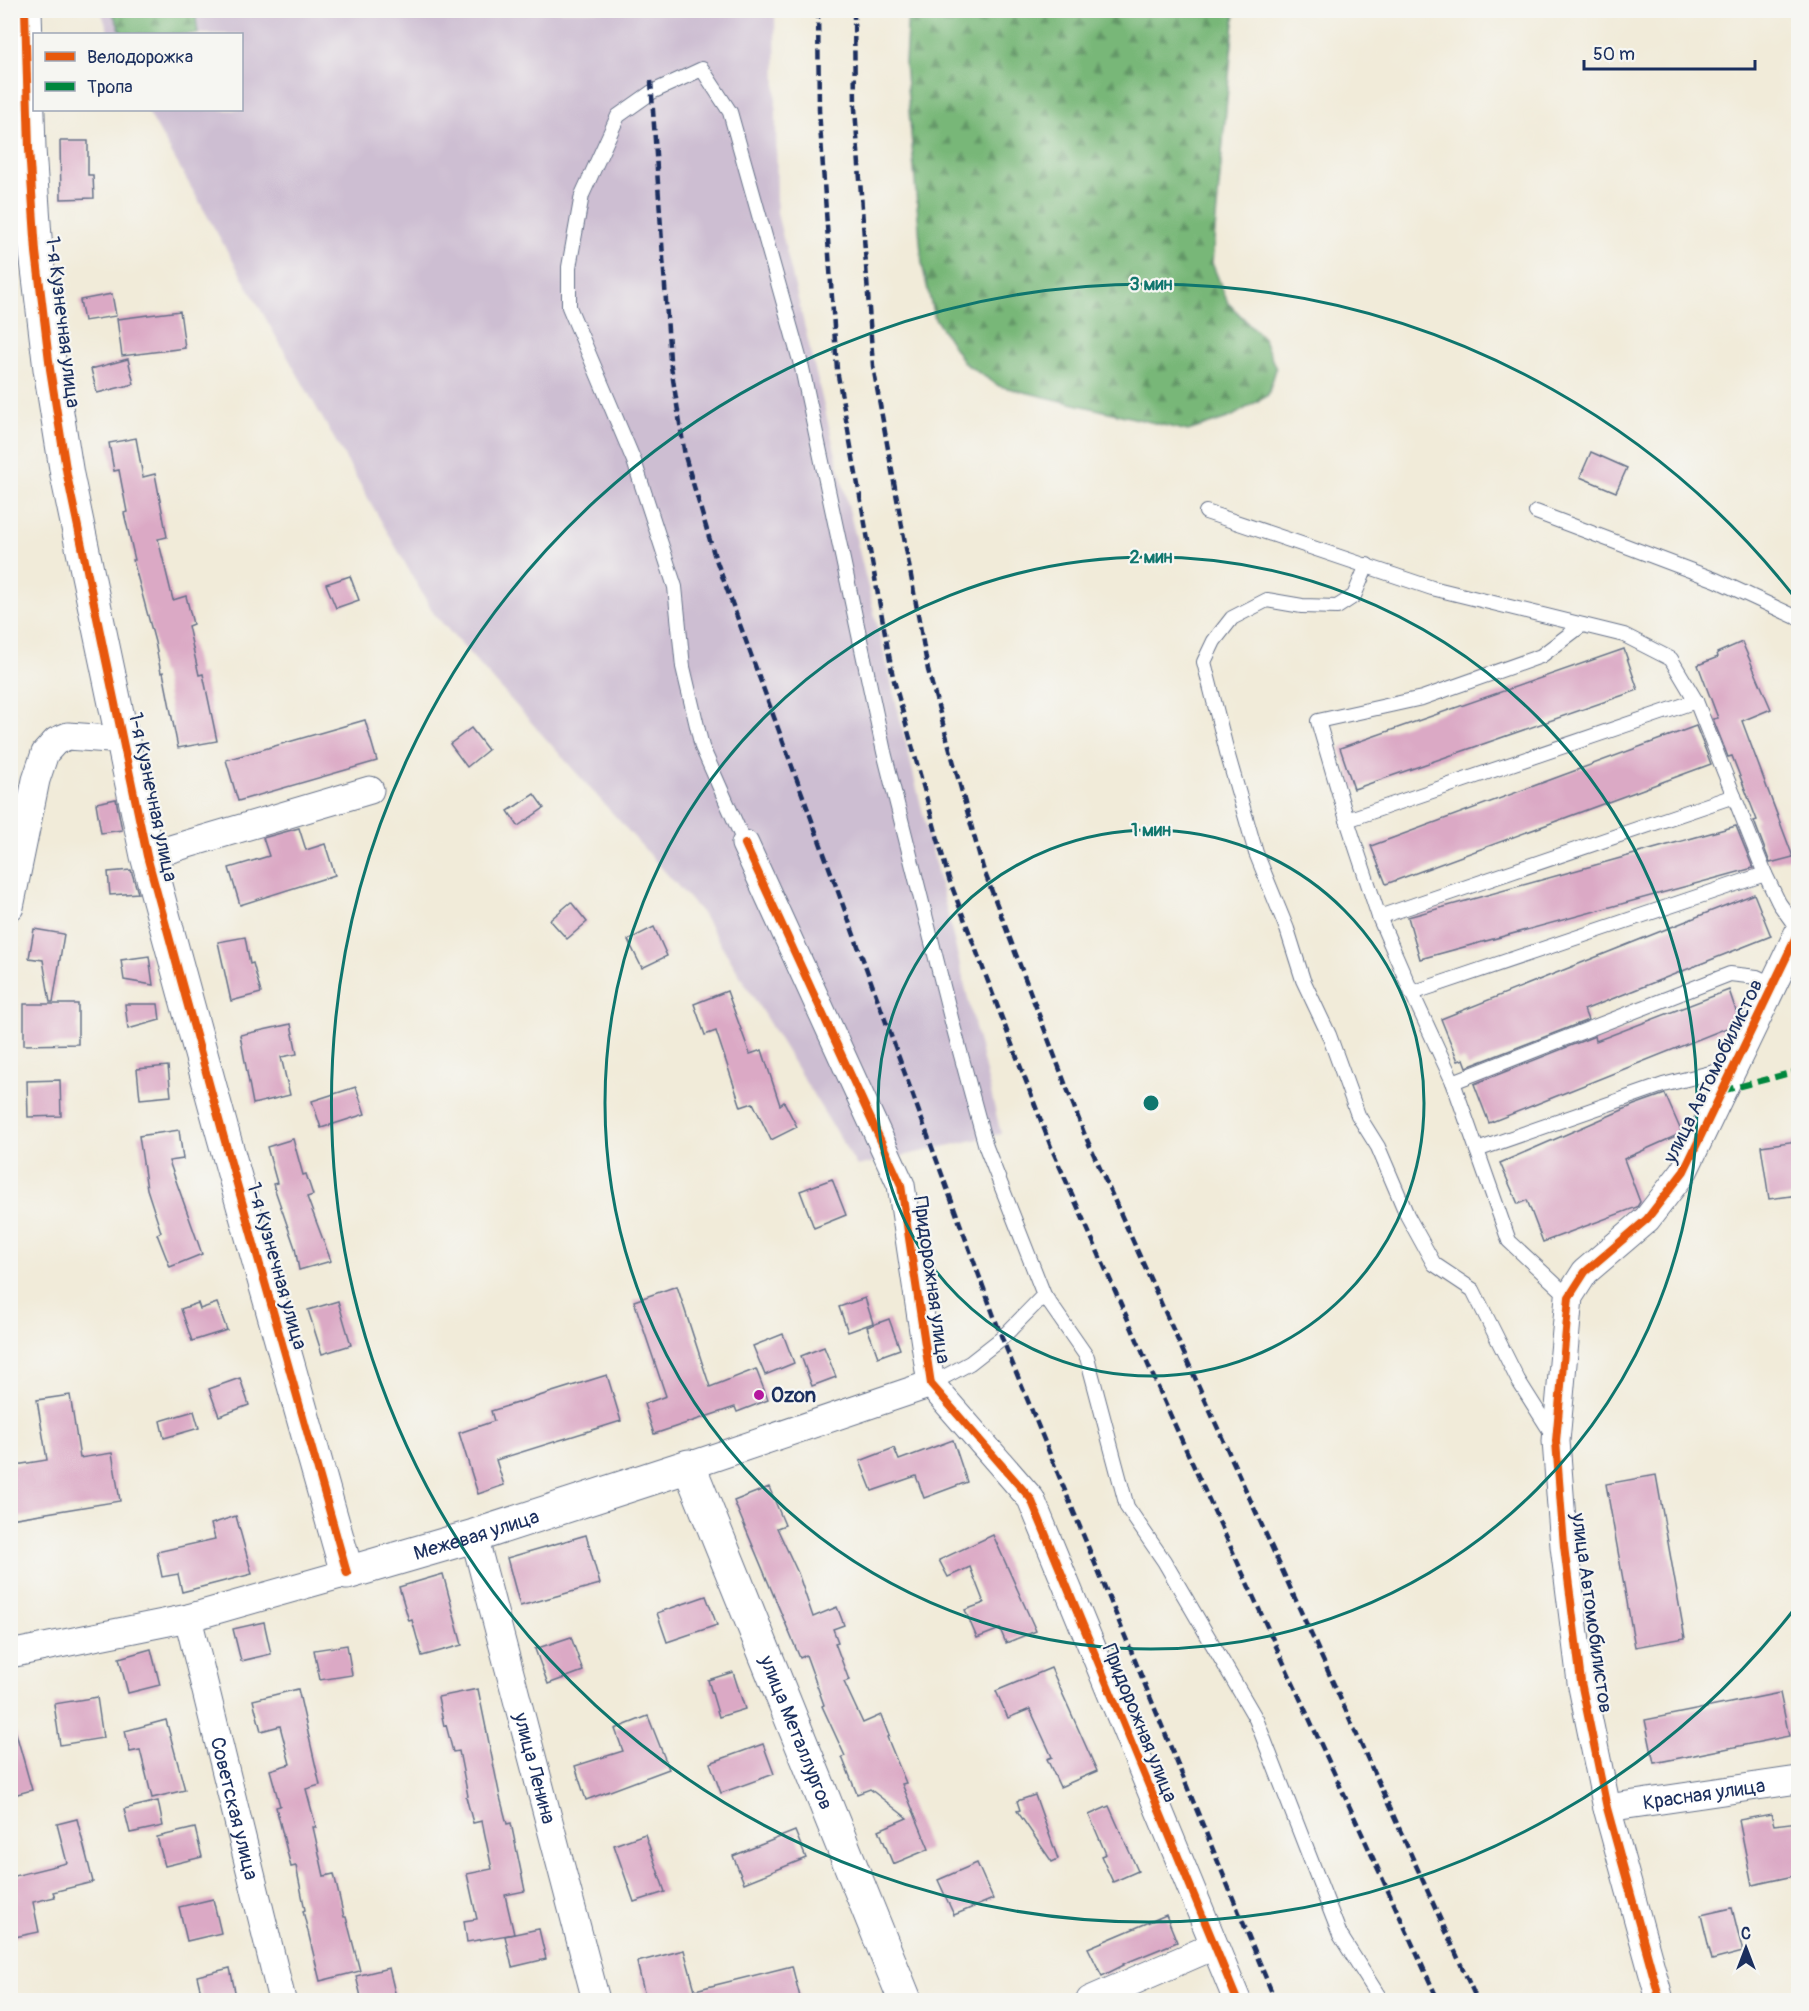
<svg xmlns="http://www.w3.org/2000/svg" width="1809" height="2011" font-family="Pangolin,sans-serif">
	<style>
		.industrial { fill: #cdbed2 }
		.forest { fill: url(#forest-firs); stroke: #4a736b; stroke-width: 1.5 }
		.building { fill: #dba9c5 }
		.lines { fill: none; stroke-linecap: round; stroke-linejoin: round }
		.service-casing { stroke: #667189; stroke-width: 16 }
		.minor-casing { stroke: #667189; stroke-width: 29 }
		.tertiary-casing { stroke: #667189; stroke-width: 35 }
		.service { stroke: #fff; stroke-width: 14 }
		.minor { stroke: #fff; stroke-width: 27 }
		.tertiary { stroke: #fff; stroke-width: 33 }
		.rail { stroke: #1b2f5e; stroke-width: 4.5; stroke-dasharray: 9 4.5; stroke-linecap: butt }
		.quiet { stroke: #00873e; stroke-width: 6; stroke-dasharray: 12 6; stroke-linecap: butt }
		.cycleway-casing { stroke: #f6f6f2; stroke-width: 11 }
		.cycleway { stroke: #e8590c; stroke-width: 8 }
		.ring { fill: none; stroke: #0f766e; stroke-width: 3 }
		.poi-dot { fill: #b5179e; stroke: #f6f6f2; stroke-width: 2 }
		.labels { text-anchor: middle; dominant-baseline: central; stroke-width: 4.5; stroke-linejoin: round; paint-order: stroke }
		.street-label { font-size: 20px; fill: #1b2f5e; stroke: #f6f6f2 }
		.poi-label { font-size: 20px; font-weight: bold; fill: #1b2f5e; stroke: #f6f6f2; text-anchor: start }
		.centre { fill: #0f766e; stroke: #f6f6f2; stroke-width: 3 }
		.ring-label { font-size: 18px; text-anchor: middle; font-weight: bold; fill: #0f766e; stroke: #f6f6f2; stroke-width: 4.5; stroke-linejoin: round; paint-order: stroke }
	</style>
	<defs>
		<pattern id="forest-firs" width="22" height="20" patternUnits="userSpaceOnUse" patternTransform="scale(1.5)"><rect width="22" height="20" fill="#78b778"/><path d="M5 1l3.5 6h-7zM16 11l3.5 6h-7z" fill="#629566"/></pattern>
	</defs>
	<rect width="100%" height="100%" fill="#f6f6f2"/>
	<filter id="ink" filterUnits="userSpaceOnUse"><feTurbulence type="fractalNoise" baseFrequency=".0167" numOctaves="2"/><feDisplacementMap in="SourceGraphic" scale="12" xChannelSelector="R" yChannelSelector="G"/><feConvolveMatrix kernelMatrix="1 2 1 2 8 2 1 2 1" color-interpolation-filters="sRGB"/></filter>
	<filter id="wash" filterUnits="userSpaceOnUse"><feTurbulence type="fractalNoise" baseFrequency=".008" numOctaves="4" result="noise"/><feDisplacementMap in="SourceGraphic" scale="24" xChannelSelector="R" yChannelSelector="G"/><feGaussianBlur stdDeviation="1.35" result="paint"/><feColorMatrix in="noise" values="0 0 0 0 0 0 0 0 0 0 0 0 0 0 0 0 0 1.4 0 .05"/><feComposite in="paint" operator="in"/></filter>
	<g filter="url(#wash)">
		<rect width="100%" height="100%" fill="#f1ebd9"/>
		<path class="industrial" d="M101 11H775L777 213 1001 1134 857 1166 701 912 434 614 147 110H242V34H109Z"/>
		<g class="forest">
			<path d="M112 11H195L198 34H122Z"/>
			<path d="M908 11H1235L1212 263 1228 303 1263 338 1276 369 1268 395 1231 417 1188 431 999 386 964 363 934 317 922 264 905 63Z"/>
		</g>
		<g id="blocks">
			<g class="building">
				<path d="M60 141H88V175H93L94 198 61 199Z"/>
				<path d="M112 294 116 316 84 321 80 300Z"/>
				<path d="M180 311 185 348 122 356 117 319Z"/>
				<path d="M128 359 134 384 97 393 91 369Z"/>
				<path d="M136 438 143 477 155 474 167 537 158 539 173 600 186 596 193 624 188 626 199 675 203 674 217 741 178 748 163 672 161 673 155 642 133 560H135L124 513 127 512 119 470 114 471 109 443Z"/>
				<path d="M1591 452 1627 468 1616 492 1580 477Z"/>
				<path d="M350 576 359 600 336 608 326 584Z"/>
				<path d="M1742 642 1771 709 1742 721 1793 857 1770 863 1754 821 1757 820 1732 756 1728 757 1713 719 1718 718 1698 665 1718 657 1717 653Z"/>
				<path d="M1624 649 1638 690 1354 789 1340 748Z"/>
				<path d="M365 720 377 761 238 801 226 760Z"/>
				<path d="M1696 726 1711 764 1386 884 1371 846Z"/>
				<path d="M471 728 488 750 467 767 450 744Z"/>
				<path d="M534 794 544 808 518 826 508 811Z"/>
				<path d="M116 799 122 830 101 833 96 803Z"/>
				<path d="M1736 826 1753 868 1420 959 1408 917Z"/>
				<path d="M299 828 306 850 325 844 335 875 240 905 229 868 269 856 263 838Z"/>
				<path d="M131 870 138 893 110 895 108 872Z"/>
				<path d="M1754 894 1771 936 1584 1010 1588 1020 1467 1067 1464 1059 1458 1061 1441 1019Z"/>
				<path d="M571 902 587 922 567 939 550 920Z"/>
				<path d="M654 927 667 956 642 968 628 940Z"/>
				<path d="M34 929 64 934 53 1002H50L43 960 29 958Z"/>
				<path d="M245 937 250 964 253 963 261 993 231 1001 218 942Z"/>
				<path d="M149 956 153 985 124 980 121 960Z"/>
				<path d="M1729 990 1739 1020 1737 1024 1489 1123 1474 1084 1595 1036 1596 1041Z"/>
				<path d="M727 991 750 1054 762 1050 780 1105 784 1102 797 1127 771 1140 753 1103 741 1107 716 1031 705 1035 694 1004Z"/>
				<path d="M24 1004H78V1044L24 1045Z"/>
				<path d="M125 1004H158L160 1020 128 1029Z"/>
				<path d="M291 1024 297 1054 281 1057 290 1095 253 1104 240 1035Z"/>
				<path d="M168 1066 171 1096 140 1099 137 1069Z"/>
				<path d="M60 1080 61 1116 28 1117 27 1081Z"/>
				<path d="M356 1087 365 1114 321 1128 312 1101Z"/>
				<path d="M1665 1094 1682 1133 1624 1159 1640 1202 1637 1207 1543 1242 1527 1200 1518 1204 1500 1163 1634 1105Z"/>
				<path d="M179 1130 183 1159 169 1161 202 1254 170 1267 157 1234 161 1232 147 1189 139 1136Z"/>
				<path d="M293 1139 303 1175 306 1174 313 1195 307 1197 331 1261 299 1270 295 1248 273 1184 277 1183 267 1147Z"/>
				<path d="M1797 1141 1798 1195 1769 1199 1761 1146Z"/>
				<path d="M832 1179 846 1215 814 1228 800 1191Z"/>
				<path d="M677 1286 710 1387 756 1369 768 1400 737 1412 735 1407 654 1434 644 1404 666 1396 634 1301Z"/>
				<path d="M865 1298 873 1323 848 1332 839 1307Z"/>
				<path d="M338 1301 351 1345 322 1354 308 1310Z"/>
				<path d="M198 1303 200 1309 217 1303 227 1330 192 1341 181 1309Z"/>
				<path d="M889 1319 900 1349 878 1357 867 1327Z"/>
				<path d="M783 1334 794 1363 765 1375 753 1346Z"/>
				<path d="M824 1347 836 1377 812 1386 801 1356Z"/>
				<path d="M607 1375 621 1421 496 1460 504 1485 478 1494 459 1433 494 1421 491 1411Z"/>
				<path d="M240 1378 249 1405 219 1416 209 1389Z"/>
				<path d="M70 1395 80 1458 112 1453 120 1501 10 1519V1466L47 1460 37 1400Z"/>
				<path d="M194 1411 199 1428 164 1438 160 1421Z"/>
				<path d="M953 1440 967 1482 924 1498 916 1476 872 1491 860 1461 894 1448 899 1460Z"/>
				<path d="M1656 1475 1685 1638 1635 1647 1606 1484Z"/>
				<path d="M769 1487 785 1525 777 1528 798 1573 813 1617 837 1607 844 1625 833 1629 838 1642 835 1643 849 1680 844 1682 863 1723 881 1715 889 1736 887 1737 906 1783 902 1784 929 1849 893 1864 879 1830 907 1818 870 1789 857 1794 842 1757 845 1756 822 1706 824 1705 806 1655 800 1658 734 1501Z"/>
				<path d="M236 1516 252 1574 182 1592 178 1574 162 1577 157 1552 215 1539 211 1524Z"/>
				<path d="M586 1535 600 1584 520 1606 507 1558Z"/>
				<path d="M993 1535 1036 1631 1006 1643 1000 1629 977 1638 965 1610 984 1603 970 1567 948 1577 939 1560Z"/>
				<path d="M443 1574 462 1645 422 1656 412 1620 409 1621 399 1587Z"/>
				<path d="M706 1596 717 1625 667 1642 657 1613Z"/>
				<path d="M264 1622 271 1654 241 1661 233 1629Z"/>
				<path d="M571 1637 583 1671 548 1684 535 1649Z"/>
				<path d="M347 1645 352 1675 320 1680 314 1650Z"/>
				<path d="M151 1649 160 1685 128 1693 119 1658Z"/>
				<path d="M1051 1668 1097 1771 1060 1787 1047 1759 1052 1757 1030 1709 1008 1718 996 1691Z"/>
				<path d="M733 1672 745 1709 719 1717 708 1680Z"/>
				<path d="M298 1689 320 1785 306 1789 316 1827H313L324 1876 334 1874 344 1917H346L360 1971 320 1981 303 1911 305 1910 296 1866 291 1867 276 1807 280 1806 270 1770 290 1764 280 1726 261 1731 253 1700Z"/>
				<path d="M478 1689 500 1797 507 1824 511 1823 525 1891 505 1895 514 1934 467 1942 464 1921 477 1919 467 1874 492 1869 482 1821 473 1823 466 1797 468 1796 459 1751 453 1752 446 1725 444 1726 438 1697Z"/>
				<path d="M1780 1693 1789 1736 1654 1763 1645 1720Z"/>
				<path d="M97 1697 103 1738 60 1745 54 1704Z"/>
				<path d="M648 1716 669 1769 586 1800 575 1766 623 1751 615 1729Z"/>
				<path d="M166 1720 185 1790 152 1798 140 1750 130 1752 125 1731Z"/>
				<path d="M16 1733 32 1790 10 1796V1734Z"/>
				<path d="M763 1744 774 1774 721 1793 710 1763Z"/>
				<path d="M1035 1795 1058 1859 1052 1862 1017 1811 1020 1810 1017 1801Z"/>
				<path d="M158 1801 163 1826 130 1833 124 1809Z"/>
				<path d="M1109 1806 1138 1871 1113 1882 1101 1856 1106 1854 1089 1815Z"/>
				<path d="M1771 1814 1774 1825 1798 1822V1875L1752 1885 1739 1820Z"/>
				<path d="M77 1819 93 1882 53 1892 55 1897 33 1902 39 1932 10 1938V1877L67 1863 57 1824Z"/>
				<path d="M195 1828 202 1857 165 1866 157 1837Z"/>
				<path d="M795 1831 806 1858 744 1883 733 1856Z"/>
				<path d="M645 1834 665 1892 634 1902 614 1845Z"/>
				<path d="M977 1863 993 1899 954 1915 938 1880Z"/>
				<path d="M213 1899 221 1933 187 1941 179 1907Z"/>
				<path d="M1732 1908 1743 1952 1712 1960 1701 1915Z"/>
				<path d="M1166 1915 1177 1942 1123 1964 1124 1965 1102 1976 1088 1948Z"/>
				<path d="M539 1929 546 1959 512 1967 505 1936Z"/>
				<path d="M684 1950 695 1990 792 1966 801 2001H646L637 1962Z"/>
				<path d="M230 1968 237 2001H203L197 1976Z"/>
				<path d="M389 1968 397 2001H362L356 1976Z"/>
			</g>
		</g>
	</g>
	<g filter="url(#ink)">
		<use href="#blocks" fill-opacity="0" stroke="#667189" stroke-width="1.5"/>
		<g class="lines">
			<defs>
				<g id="service">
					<path d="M1206 512 1432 588 1624 635 1671 659 1696 701 1765 874 1779 903 1794 924H1798"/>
					<path d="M1536 512 1716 580 1798 618"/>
					<path d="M1367 565 1354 596 1337 607 1302 606 1267 600 1232 618 1214 641 1204 662 1228 756 1256 853 1287 929 1303 980 1329 1035 1358 1115 1378 1147 1407 1215 1434 1264 1473 1290 1518 1380 1554 1437"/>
					<path d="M1347 820 1696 701"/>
					<path d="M745 844 702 747 683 667 675 587 634 461 569 307V267L582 195 618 116 652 92 702 69 730 112 802 368 884 752 952 1022 986 1147 1044 1295 1087 1357 1127 1507 1164 1561 1256 1719 1340 1935 1381 2000"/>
					<path d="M1379 917 1734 796"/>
					<path d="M1412 993 1765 874"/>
					<path d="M1453 1082 1730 974 1757 977 1774 985"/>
					<path d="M1477 1150 1663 1085 1734 1067"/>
					<path d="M1569 1297 1509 1241 1453 1082 1412 993 1379 917 1347 820 1318 721 1422 698 1541 656 1582 625"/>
					<path d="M931 1384 970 1363 1002 1338 1044 1295"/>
				</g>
				<g id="minor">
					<path d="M745 844 901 1185 931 1384 1031 1499 1237 2000"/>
					<path d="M147 856 370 790"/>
					<path d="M10 907 36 780 45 753 56 741 68 736 123 740"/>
					<path d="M689 1466 931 1384"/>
					<path id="s1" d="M474 1536 596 2000"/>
					<path id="s2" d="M188 1618 282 2000"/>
					<path d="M10 1654 188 1618 347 1573"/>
					<path id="s3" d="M1607 1808 1798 1780"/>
					<path d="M1090 2000 1214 1946"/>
					<path d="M1660 2000 1607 1808 1581 1682 1564 1546 1556 1441 1569 1297 1585 1272 1647 1219 1684 1171 1798 933"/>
				</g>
				<g id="tertiary">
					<path id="s4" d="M25 10 29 149 36 252 50 369 67 475 147 856 224 1138 347 1573 474 1536 689 1466 905 2000"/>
				</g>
			</defs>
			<use href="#service" class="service-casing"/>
			<use href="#minor" class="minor-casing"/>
			<use href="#tertiary" class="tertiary-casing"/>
			<use href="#service" class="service"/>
			<use href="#minor" class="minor"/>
			<use href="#tertiary" class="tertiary"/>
			<g class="rail">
				<path d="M818 10 819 110 837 370 893 677 949 879 1051 1147 1178 1432 1438 2000"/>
				<path d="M854 10 855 108 873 366 928 670 983 868 1084 1133 1477 2000"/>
				<path d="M651 81 670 360 685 456 714 554 1002 1338 1275 2000"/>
			</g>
			<path class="quiet" d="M1722 1091 1798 1071"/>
			<defs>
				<g id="cycleway">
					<path d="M25 10 29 149 36 252 50 369 67 475 147 856 224 1138 347 1573"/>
					<path d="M745 844 901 1185 931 1384 1031 1499 1237 2000"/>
					<path d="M1660 2000 1607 1808 1581 1682 1564 1546 1556 1441 1569 1297 1585 1272 1647 1219 1684 1171 1798 933"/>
				</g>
			</defs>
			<use href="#cycleway" class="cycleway-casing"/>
			<use href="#cycleway" class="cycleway"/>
		</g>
	</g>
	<g class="ring">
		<circle cx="1151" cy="1103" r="273"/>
		<circle cx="1151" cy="1103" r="546"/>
		<path d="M1796 1607A819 819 0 1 1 1796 599"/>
	</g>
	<circle class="poi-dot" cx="759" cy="1395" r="6"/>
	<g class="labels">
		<g class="street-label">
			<text transform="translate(63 322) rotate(83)">1-я Кузнечная улица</text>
			<text transform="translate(153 797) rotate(78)">1-я Кузнечная улица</text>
			<text transform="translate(1713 1071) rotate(-64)">улица Автомобилистов</text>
			<text transform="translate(277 1266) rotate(74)">1-я Кузнечная улица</text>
			<text transform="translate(932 1280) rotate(82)">Придорожная улица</text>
			<text stroke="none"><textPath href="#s4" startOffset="1736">Межевая улица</textPath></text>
			<text transform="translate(1592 1613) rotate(82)">улица Автомобилистов</text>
			<text transform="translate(1140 1723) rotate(68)">Придорожная улица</text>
			<text stroke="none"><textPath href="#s4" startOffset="2247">улица Металлургов</textPath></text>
			<text stroke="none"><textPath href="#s1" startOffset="240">улица Ленина</textPath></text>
			<text stroke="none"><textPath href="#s3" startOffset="98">Красная улица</textPath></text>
			<text stroke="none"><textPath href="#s2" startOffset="196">Советская улица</textPath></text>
		</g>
		<g class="poi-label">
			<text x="771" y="1395">Ozon</text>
		</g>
	</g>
	<circle cx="1151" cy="1103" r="9" class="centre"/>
	<g class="ring-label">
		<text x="1151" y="290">3 мин</text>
		<text x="1151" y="563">2 мин</text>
		<text x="1151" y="836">1 мин</text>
	</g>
	<rect width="1809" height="2011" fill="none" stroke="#f6f6f2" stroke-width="36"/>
	<rect x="33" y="33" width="210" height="78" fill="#f6f6f2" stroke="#9ea6b7" stroke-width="1.5"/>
	<rect x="45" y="52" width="30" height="9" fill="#e8590c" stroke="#9ea6b7" stroke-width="1.5"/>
	<text x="87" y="63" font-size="18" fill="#1b2f5e">Велодорожка</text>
	<rect x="45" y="82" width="30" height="9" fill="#00873e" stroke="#9ea6b7" stroke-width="1.5"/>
	<text x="87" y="93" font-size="18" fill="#1b2f5e">Тропа</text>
	<g transform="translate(1746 1948)" stroke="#f6f6f2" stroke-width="4.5" paint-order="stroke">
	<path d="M0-4.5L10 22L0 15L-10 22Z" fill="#1b2f5e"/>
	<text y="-9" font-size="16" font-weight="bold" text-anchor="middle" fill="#1b2f5e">С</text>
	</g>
	<path d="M1584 60v9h171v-9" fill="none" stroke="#1b2f5e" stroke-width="3"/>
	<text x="1593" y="60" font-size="18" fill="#1b2f5e" stroke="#f6f6f2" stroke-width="4.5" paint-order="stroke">50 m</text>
</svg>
